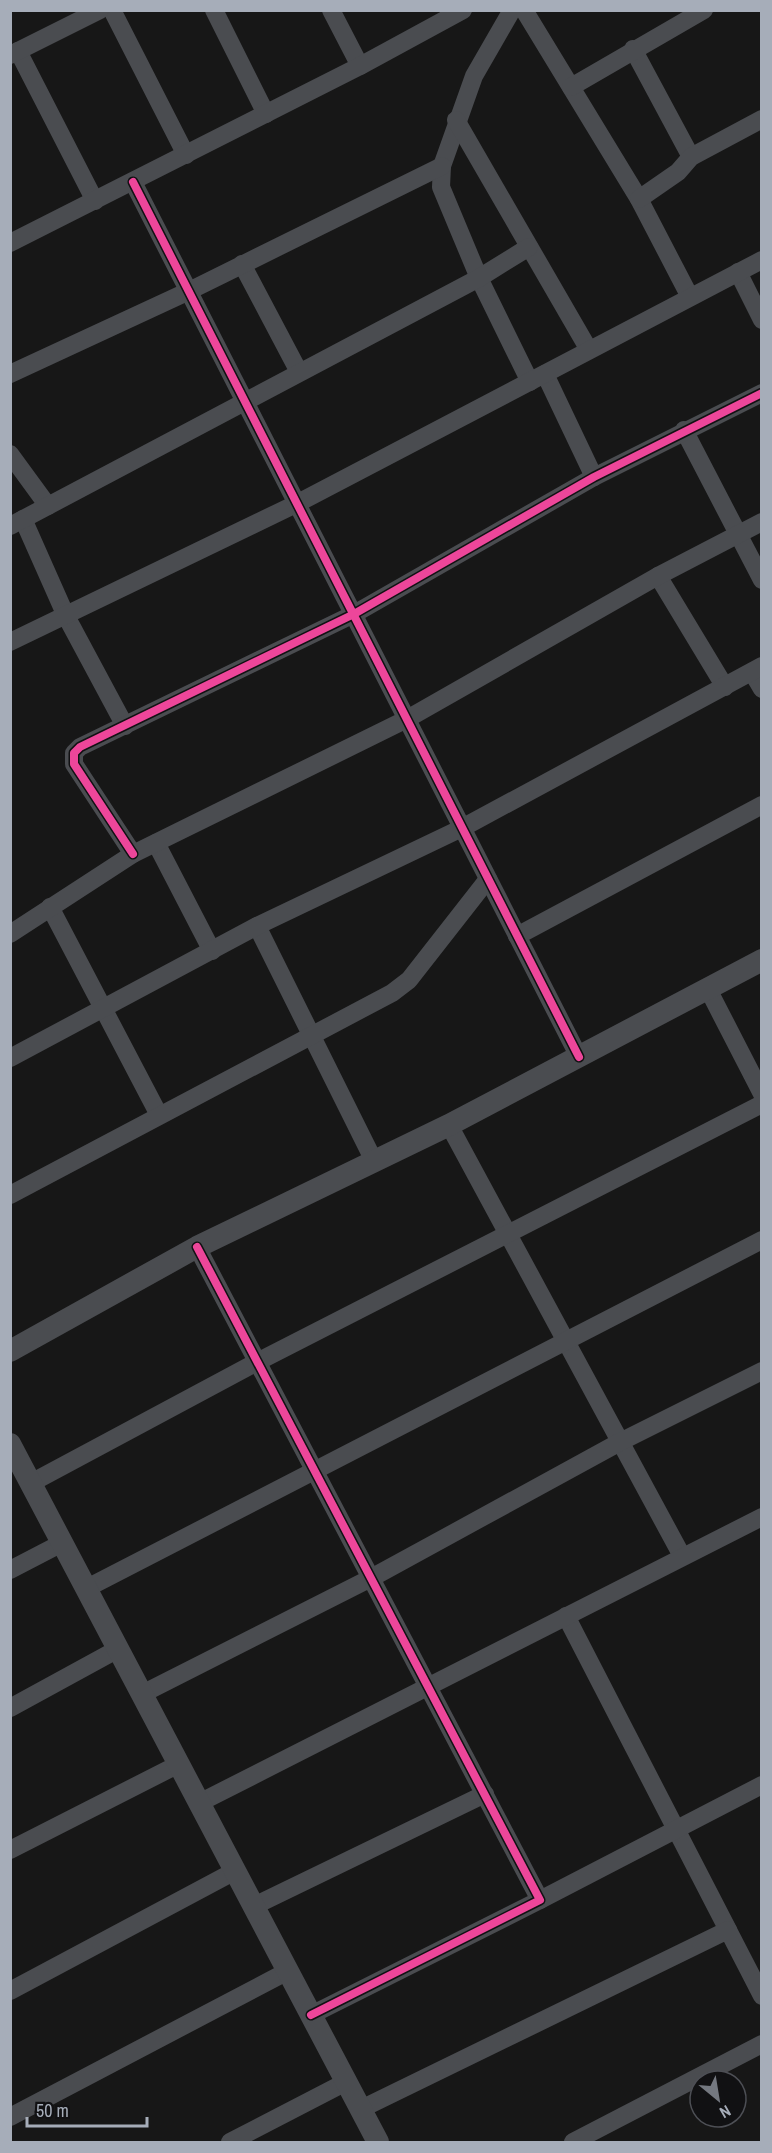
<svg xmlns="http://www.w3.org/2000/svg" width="772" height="2153" font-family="'Archivo Narrow',sans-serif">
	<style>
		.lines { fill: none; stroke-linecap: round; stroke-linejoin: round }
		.minor { stroke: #4a4c50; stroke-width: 18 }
		.tertiary { stroke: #4a4c50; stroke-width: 22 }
		.cycleway-casing { stroke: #111113; stroke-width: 11 }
		.cycleway { stroke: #ed469a; stroke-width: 8 }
	</style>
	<rect width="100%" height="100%" fill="#171717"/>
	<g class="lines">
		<g class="minor">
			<path d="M112 10 186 155"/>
			<path d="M214 10 266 114"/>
			<path d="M331 10 360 66"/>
			<path d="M512 10 474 76 442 166 441 187 479 278 530 382"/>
			<path d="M524 10 639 199 690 297"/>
			<path d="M633 49 691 157"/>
			<path d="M18 51 95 201"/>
			<path d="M10 55 100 10"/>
			<path d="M571 87 704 10"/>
			<path d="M456 120 589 350"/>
			<path d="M133 182 579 1057"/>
			<path d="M639 199 678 172 691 157 762 119"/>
			<path d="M10 243 360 66 463 10"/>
			<path d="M242 264 299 372"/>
			<path d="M738 272 762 320"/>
			<path d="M10 374 189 291 442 166"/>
			<path d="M545 374 594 477"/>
			<path d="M684 430 762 580"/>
			<path d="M10 454 48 506"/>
			<path d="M23 519 66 616 125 726"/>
			<path d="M10 526 479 278 529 247"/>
			<path d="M658 576 725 687"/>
			<path d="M10 642 298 503 762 260"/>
			<path d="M752 672 762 689"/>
			<path d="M156 843 212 951"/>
			<path d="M133 854 74 764V753L80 747 354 614 594 477 762 393"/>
			<path d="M50 907 159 1115"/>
			<path d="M257 926 374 1161"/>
			<path d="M10 934 133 854 407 719 658 576 762 522"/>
			<path d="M517 936 762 805"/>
			<path d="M708 989 762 1094"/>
			<path d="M10 1058 257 926 462 828 762 666"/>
			<path d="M449 1125 682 1556"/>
			<path d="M10 1195 392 993 409 980 488 879"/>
			<path d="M197 1247 540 1900 311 2015"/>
			<path d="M31 1483 257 1362 762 1104"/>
			<path d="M10 1570 62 1543"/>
			<path d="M87 1588 762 1240"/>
			<path d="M566 1616 728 1930"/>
			<path d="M142 1694 373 1577 620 1442 762 1371"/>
			<path d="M10 1708 118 1649"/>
			<path d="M199 1803 762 1517"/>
			<path d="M10 1850 179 1764"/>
			<path d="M540 1900 762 1785"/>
			<path d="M254 1906 485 1794"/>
			<path d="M10 1991 235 1871"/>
			<path d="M361 2109 728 1930 762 1996"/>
			<path d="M10 2117 288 1971"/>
			<path d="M230 2142 346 2082"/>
			<path d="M573 2142 762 2044"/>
		</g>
		<g class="tertiary">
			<path d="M10 1351 197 1247 449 1125 762 960"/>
			<path d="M10 1444 378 2142"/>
		</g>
		<defs>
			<g id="cycleway">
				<path d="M133 182 579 1057"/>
				<path d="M133 854 74 764V753L80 747 354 614 594 477 762 393"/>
				<path d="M197 1247 540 1900 311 2015"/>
			</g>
		</defs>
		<use href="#cycleway" class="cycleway-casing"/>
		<use href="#cycleway" class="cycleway"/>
	</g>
	<rect width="772" height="2153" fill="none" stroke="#a6adb9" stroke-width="24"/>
	<g transform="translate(718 2099) rotate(150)"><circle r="28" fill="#111113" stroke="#4d4f55" stroke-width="1.5"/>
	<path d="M0-4.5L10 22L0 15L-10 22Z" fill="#747880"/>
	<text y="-9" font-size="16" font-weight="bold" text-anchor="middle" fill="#a6adb9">N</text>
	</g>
	<path d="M27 2117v9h120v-9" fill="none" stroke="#a6adb9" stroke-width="3"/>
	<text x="36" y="2117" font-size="18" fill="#a6adb9" stroke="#111113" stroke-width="4.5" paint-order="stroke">50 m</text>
</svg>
